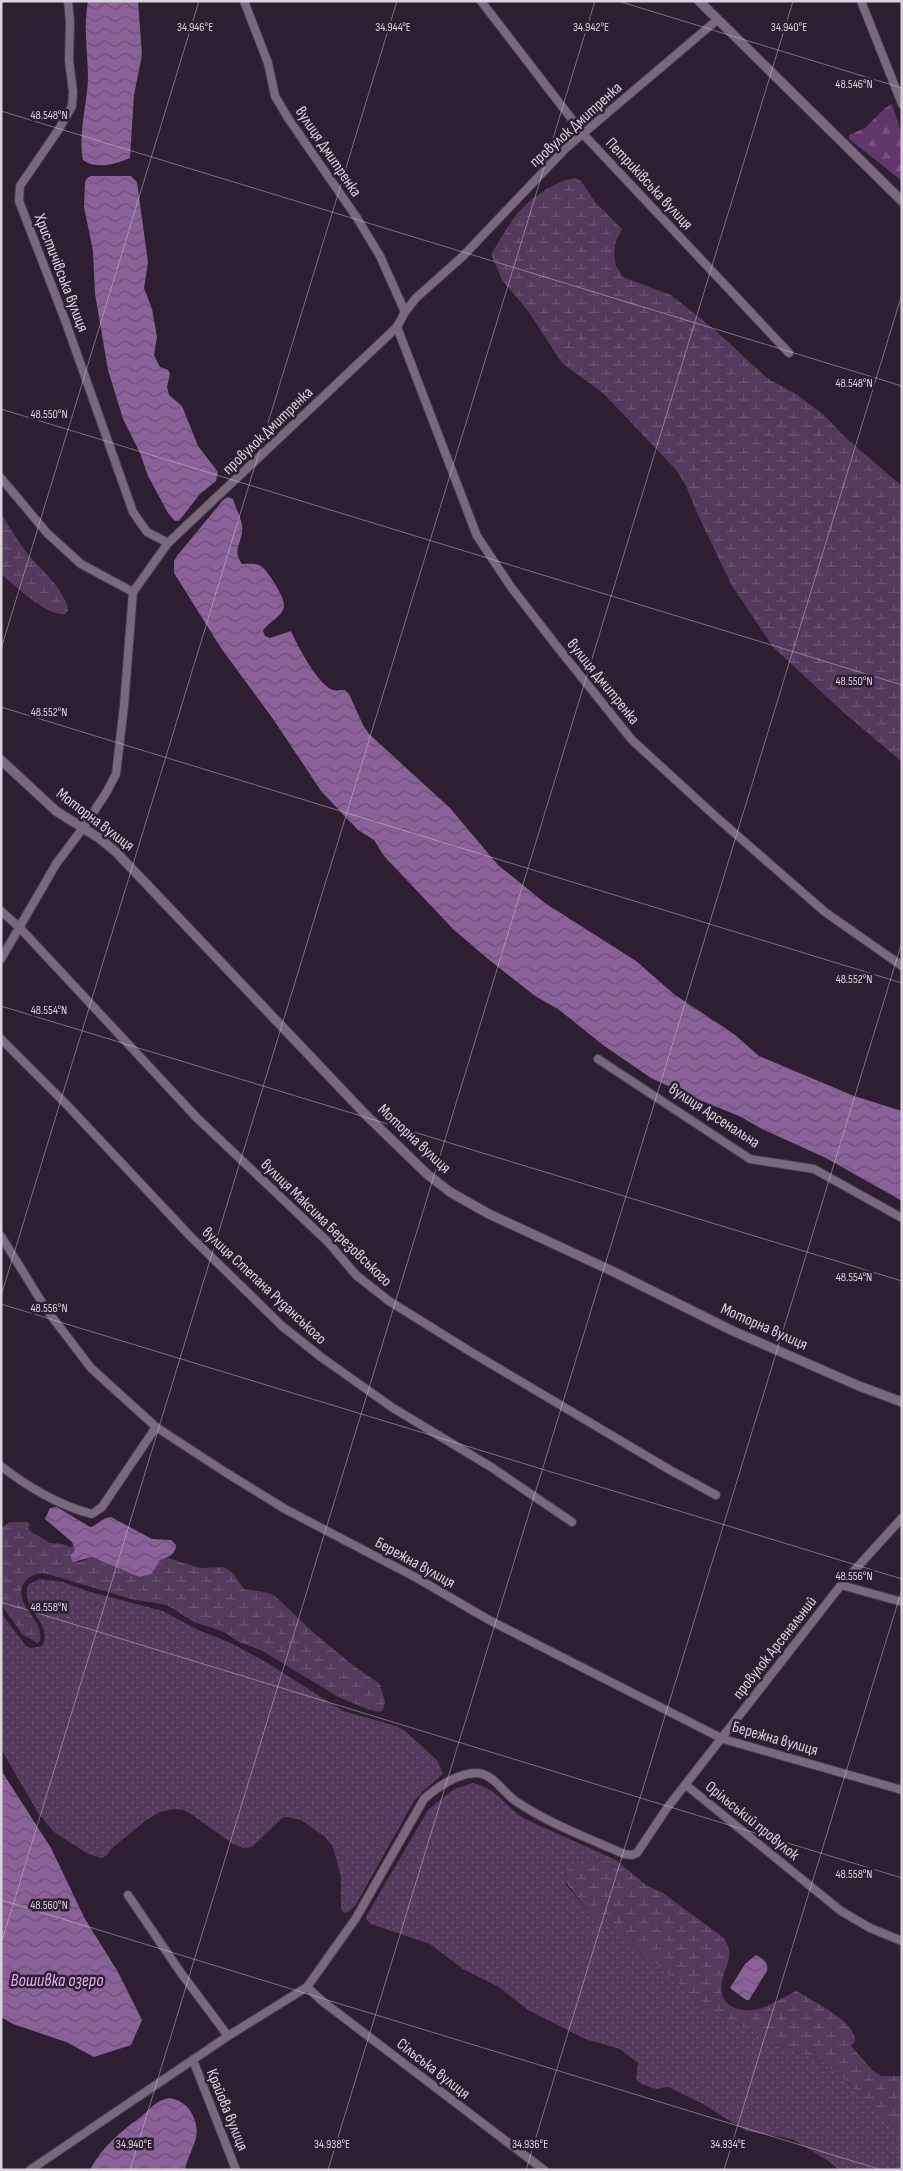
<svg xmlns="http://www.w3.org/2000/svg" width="903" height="2171" font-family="'Sofia Sans Condensed',sans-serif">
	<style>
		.grass { fill: url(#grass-dots) }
		.forest { fill: url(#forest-firs) }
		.wetland { fill: url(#wetland-marsh) }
		.water { fill: url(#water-waves) }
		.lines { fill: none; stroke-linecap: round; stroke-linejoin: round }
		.minor-casing { stroke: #483c4c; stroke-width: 10 }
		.tertiary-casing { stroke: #483c4c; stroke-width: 11 }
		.minor { stroke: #7a687f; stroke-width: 8 }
		.tertiary { stroke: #7a687f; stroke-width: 9 }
		.ticks { fill: none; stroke: #dbd2de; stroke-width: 1; stroke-opacity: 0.45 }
		.labels { text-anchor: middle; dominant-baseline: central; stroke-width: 5; stroke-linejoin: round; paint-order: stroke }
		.street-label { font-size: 16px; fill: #dbd2de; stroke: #2d1e31 }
		.water-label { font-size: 18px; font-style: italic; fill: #e7abfb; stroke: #2d1e31 }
		.ticks-label { font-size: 12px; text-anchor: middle; fill: #dbd2de; stroke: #2d1e31; stroke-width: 5; stroke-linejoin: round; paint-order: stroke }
	</style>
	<defs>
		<pattern id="grass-dots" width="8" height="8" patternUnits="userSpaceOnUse" patternTransform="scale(1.25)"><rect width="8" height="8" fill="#543a5d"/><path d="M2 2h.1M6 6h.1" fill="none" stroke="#6c5674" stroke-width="1.8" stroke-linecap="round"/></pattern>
		<pattern id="forest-firs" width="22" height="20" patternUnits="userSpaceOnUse" patternTransform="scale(1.25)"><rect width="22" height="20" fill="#5f376b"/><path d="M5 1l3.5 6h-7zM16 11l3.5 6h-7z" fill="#755380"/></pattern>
		<pattern id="wetland-marsh" width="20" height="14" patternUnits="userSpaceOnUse" patternTransform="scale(1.25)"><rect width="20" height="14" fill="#543a5d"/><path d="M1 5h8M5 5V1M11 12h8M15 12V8" fill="none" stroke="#6c5674"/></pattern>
		<pattern id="water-waves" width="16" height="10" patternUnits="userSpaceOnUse" patternTransform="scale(1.25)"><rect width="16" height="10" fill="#8b6199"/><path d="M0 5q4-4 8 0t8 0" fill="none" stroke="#6a5272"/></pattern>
	</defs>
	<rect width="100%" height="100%" fill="#2d1e31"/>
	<g class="grass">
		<path d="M40 1579 63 1582 87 1591 163 1611 194 1628 233 1644 266 1662 343 1711 393 1725 404 1730 437 1760 443 1774 423 1791 414 1801 355 1906 347 1913 343 1912 341 1908V1877L333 1847 325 1837 301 1820 287 1817 282 1818 252 1847 243 1848 233 1844 191 1814 183 1810 174 1809 160 1812 145 1821 111 1849 106 1856 102 1858 88 1854 54 1832 38 1813 1 1749V1613L26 1646 30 1648 42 1646C55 1624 17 1605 29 1584Z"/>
		<path d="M473 1783C497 1788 505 1807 525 1819L616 1860 596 1861 565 1884 586 1908 657 1965 689 1993 704 2009 748 2029 787 2050 818 2058 844 2079 902 2135V2170H839L827 2160 792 2139 746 2131 703 2104 668 2087 656 2089 641 2084 636 2079 638 2063 620 2049 585 2039 528 2010 499 1987 463 1969 430 1944 371 1924 366 1919 367 1915 428 1810 454 1789Z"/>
	</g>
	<path class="forest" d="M892 104 902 135V181L849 139V135L865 128 885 108Z"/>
	<g class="wetland">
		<path d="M575 178 581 181 595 202 622 229 616 241 614 254 616 266 623 277 671 295 716 331 767 378 796 394 823 414 846 438 902 486V762L842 711 773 647 731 584 697 513 686 486 677 471 604 394 562 363 529 312 502 280 491 254C499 242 506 229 514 218 527 200 554 181 575 178Z"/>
		<path d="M1 513C9 526 17 540 26 552 39 568 67 591 68 611L65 614C48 617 14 585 1 574Z"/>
		<path d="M10 1522H27L30 1524 28 1528 30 1531 50 1543 63 1544 70 1547 74 1545 77 1563 92 1557 139 1577 152 1574 160 1560 168 1558 200 1568 224 1567 233 1573 244 1589 264 1592 274 1595 315 1634 354 1666 380 1684 385 1702 383 1710 380 1712 367 1709 338 1697 261 1650 239 1642 224 1632 194 1622 167 1605 131 1599 44 1573C31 1573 18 1583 22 1598 26 1614 43 1622 40 1641L37 1643 22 1634 1 1604V1528Z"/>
		<path d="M616 1860 646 1885 663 1893 724 1938C736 1957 725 1963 722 1982 720 1992 722 2000 731 2006 752 2019 776 2001 796 1991 811 2000 858 2022 855 2042L851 2046 873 2071 881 2076H902V2135L844 2079 818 2058 787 2050 748 2029 704 2009 689 1993 657 1965 586 1908 563 1879V1874C577 1861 598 1861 616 1860Z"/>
	</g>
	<g class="water">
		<path d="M88 1H138L142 55 134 95 130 158C116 164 97 170 83 160 78 133 87 105 88 79 88 53 83 27 88 1Z"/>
		<path d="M91 176H131L137 182 148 262 144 288 152 309 157 337 154 355 160 367 168 370 170 374 167 387 169 395 182 406 198 446 218 472 216 481 200 494 179 521H175L168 513 148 476 140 453 123 419 108 370 95 294 93 251 84 207 85 182 87 178Z"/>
		<path d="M228 497 233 499C236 511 244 521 242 533 240 545 233 552 242 564 248 564 256 563 261 566 268 571 286 599 284 607 282 617 268 622 263 631L265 636 270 638 291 631C297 645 318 685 333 690 336 691 342 690 345 690L349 694 363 725 369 734 450 808 498 865 545 903 636 961 675 995 734 1034 759 1056 854 1096 902 1111V1201L826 1158 762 1129 739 1116 692 1097 651 1078 603 1045 558 1009 535 996 488 959 453 929 384 856 374 840 358 830 321 791 273 719 221 648 174 573V561L177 556 223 500Z"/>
		<path d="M57 1507 90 1527C99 1525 101 1518 111 1517L152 1539 171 1540 176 1545C176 1554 168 1558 160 1560L152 1574 139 1577 92 1557 73 1562 70 1556 75 1550 72 1542 45 1519 50 1508Z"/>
		<path d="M1 1770 51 1848 85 1919 118 1972 142 2020 131 2045 94 2057 66 2042 13 2024 1 2017Z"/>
		<path d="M756 1955C763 1959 769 1963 767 1971L749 2000H746L730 1988 745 1964Z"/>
		<path d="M170 2098C179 2100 188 2105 192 2114 204 2137 190 2147 185 2170H90C101 2148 119 2133 138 2119 149 2111 155 2100 170 2098Z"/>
	</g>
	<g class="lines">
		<defs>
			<g id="minor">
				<path d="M68 1 70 22 69 60 73 92 72 106 59 129 20 186 19 201 65 320 133 512 147 532 168 543"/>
				<path d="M244 1 268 63 275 96 288 118 357 218 380 256 405 312"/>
				<path d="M481 1 584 135 789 353"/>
				<path d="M861 1 902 104"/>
				<path d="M397 327 477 536 511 587 559 649 632 740 715 816 825 912 902 966"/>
				<path d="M1 478 47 533 81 564 133 592"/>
				<path d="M1 911 20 928 197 1118 328 1242 356 1275 389 1301 471 1352 670 1470 716 1495"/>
				<path d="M1 959 56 864 83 828 106 793 116 774 124 706 133 592 168 543 397 327 405 312 416 298 463 256 566 148 717 20"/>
				<path d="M1 1039 67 1105 190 1236 282 1326 321 1357 393 1408 491 1467 572 1522"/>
				<path d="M598 1059 750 1159 814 1169 902 1218"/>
				<path d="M1 1236 46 1309 91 1368 156 1427 225 1472 285 1509 415 1577 489 1620 723 1739 902 1790"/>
				<path d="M1 1466C26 1486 60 1506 92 1514L102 1507 156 1427"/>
				<path d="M841 1585 902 1602"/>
				<path d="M686 1785 841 1911 870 1928 902 1941"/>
				<path d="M128 1895 181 1973 228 2036"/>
				<path d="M307 1987 322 2001 544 2170"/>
				<path d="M193 2060 236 2170"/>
				<path d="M30 2170 228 2036 307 1987 356 1918 424 1799C437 1787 459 1772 478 1773 495 1775 504 1794 517 1802 550 1824 588 1838 624 1854L632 1855 637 1853 667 1808 841 1585 902 1518"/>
			</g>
			<g id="tertiary">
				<path d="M699 1 902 201"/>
				<path d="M1 760 56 811 99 838 116 852 366 1115 427 1174 450 1192 489 1214 610 1270 733 1331 859 1386 902 1402"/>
			</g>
		</defs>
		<use href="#minor" class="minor-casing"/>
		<use href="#tertiary" class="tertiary-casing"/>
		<use href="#minor" class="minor"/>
		<use href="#tertiary" class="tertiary"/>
	</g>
	<path class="ticks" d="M618 1 902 88M1 111 902 386M1 409 902 685M1 649 199 1M1 707 902 983M1 1006 902 1281M1 1296 397 1M1 1304 902 1579M1 1602 902 1878M1 1900 882 2170M1 1944 595 1M130 2170 793 1M328 2170 902 294M526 2170 902 942M724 2170 902 1589"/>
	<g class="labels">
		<g class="street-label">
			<text transform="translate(576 125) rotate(-42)">провулок Дмитренка</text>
			<text transform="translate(328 152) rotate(56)">вулиця Дмитренка</text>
			<text transform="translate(649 184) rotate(47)">Петриківська вулиця</text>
			<text transform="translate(61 273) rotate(69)">Христичівська вулиця</text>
			<text transform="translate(268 431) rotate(-44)">провулок Дмитренка</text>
			<text transform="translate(603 682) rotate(51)">вулиця Дмитренка</text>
			<text transform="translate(95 820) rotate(37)">Моторна вулиця</text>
			<text transform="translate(714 1116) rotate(33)">вулиця Арсенальна</text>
			<text transform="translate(414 1139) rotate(43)">Моторна вулиця</text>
			<text transform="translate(326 1223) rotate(44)">вулиця Максима Березовського</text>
			<text transform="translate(264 1286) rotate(43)">вулиця Степана Руданського</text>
			<text transform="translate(764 1327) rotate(24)">Моторна вулиця</text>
			<text transform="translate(415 1563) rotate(29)">Бережна вулиця</text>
			<text transform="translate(775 1648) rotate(-52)">провулок Арсенальний</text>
			<text transform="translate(775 1739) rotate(16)">Бережна вулиця</text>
			<text transform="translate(752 1821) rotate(39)">Орільський провулок</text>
			<text transform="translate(433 2069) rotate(38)">Сільська вулиця</text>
			<text transform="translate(227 2110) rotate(68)">Крайова вулиця</text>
		</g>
		<g class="water-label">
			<text x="57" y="1980">Вошивка озеро</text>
		</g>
	</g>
	<g class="ticks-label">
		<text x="195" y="31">34.946°E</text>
		<text x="393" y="31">34.944°E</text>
		<text x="591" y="31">34.942°E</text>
		<text x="789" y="31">34.940°E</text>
		<text x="854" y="88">48.546°N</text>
		<text x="49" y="119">48.548°N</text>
		<text x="854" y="387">48.548°N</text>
		<text x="49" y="418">48.550°N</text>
		<text x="854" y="685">48.550°N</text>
		<text x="49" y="716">48.552°N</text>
		<text x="854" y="983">48.552°N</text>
		<text x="49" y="1014">48.554°N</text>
		<text x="854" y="1281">48.554°N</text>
		<text x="49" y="1312">48.556°N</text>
		<text x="854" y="1580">48.556°N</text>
		<text x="49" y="1611">48.558°N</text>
		<text x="854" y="1878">48.558°N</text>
		<text x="49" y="1909">48.560°N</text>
		<text x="134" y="2148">34.940°E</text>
		<text x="332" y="2148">34.938°E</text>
		<text x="530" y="2148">34.936°E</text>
		<text x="728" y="2148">34.934°E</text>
	</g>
	<rect width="903" height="2171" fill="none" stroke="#dbd2de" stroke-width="5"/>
</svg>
